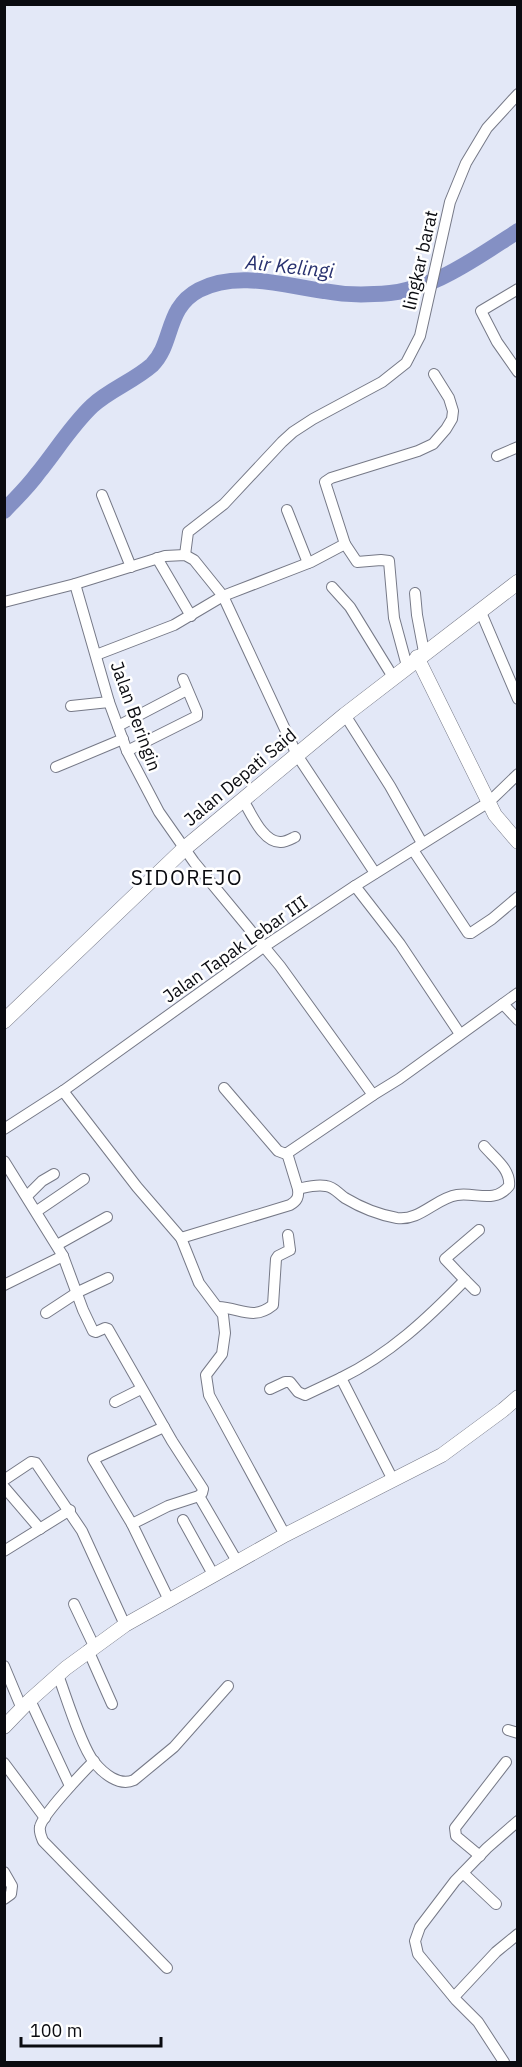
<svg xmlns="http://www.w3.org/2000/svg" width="522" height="2067" font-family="'IBM Plex Sans',sans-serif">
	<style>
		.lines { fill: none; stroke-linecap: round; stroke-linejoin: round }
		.river { stroke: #8490c4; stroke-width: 16 }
		.minor-casing { stroke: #767987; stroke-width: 12 }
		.tertiary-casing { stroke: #767987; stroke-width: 15 }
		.secondary-casing { stroke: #767987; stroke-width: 16 }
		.minor { stroke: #fff; stroke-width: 10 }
		.tertiary { stroke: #fff; stroke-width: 14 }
		.secondary { stroke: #fff; stroke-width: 15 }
		.labels { text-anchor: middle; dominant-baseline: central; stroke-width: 5; stroke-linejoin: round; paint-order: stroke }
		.street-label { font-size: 18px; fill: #0a0b10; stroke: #fff }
		.water-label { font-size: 20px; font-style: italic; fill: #28316f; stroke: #fff }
		.quarter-label { font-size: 21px; letter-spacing: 1.5px; fill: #0a0b10; stroke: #fff }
	</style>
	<rect width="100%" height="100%" fill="#e3e8f7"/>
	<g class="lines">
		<path class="river" d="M4 511C16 498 28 487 38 473 56 451 71 426 92 406 109 390 134 381 152 365 174 343 165 308 199 290 237 270 285 286 324 291 340 294 358 295 374 294 429 294 474 259 518 231"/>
		<defs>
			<g id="minor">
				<path d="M518 289 481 311 497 342 518 372"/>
				<path d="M497 456 518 447"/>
				<path d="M102 495 131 567"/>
				<path d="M287 510 308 563"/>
				<path d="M345 544 357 562 381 560 389 561 394 618 407 666"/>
				<path d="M185 555 188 532 224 504 282 442 293 432 313 419 382 382 406 363 420 336 450 202 466 163 487 128 518 94"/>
				<path d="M157 558 191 616"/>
				<path d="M75 584 109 702 127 751 159 812 194 862 280 966 373 1095"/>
				<path d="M332 587 350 607 393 677"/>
				<path d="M415 593 417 615 424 652"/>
				<path d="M4 602 75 584 165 556 185 555 194 560 223 596 297 755 375 873"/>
				<path d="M480 610 518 699"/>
				<path d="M96 655 174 625 223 596 311 562 345 544 325 482 331 478 418 451 433 444 446 429 452 419 453 411 449 398 434 374"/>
				<path d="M71 706 109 702"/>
				<path d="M345 715 390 786 422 843"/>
				<path d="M118 726 183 692"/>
				<path d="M127 751 197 716V712L183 679"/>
				<path d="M56 767 123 739"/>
				<path d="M243 800C251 813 263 843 281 842 286 842 291 839 295 837"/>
				<path d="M413 850 468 933H471L492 919 518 897"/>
				<path d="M355 886 400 944 460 1034"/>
				<path d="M503 1004 518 1020"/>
				<path d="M224 1088 278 1151 286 1154 373 1095 399 1079 518 993"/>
				<path d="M63 1091 137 1187 181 1238 199 1283 223 1315 225 1333 222 1354 206 1375 209 1395 285 1535"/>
				<path d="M4 1129 63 1091 262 948 355 886 489 802 518 774"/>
				<path d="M4 1161 63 1256 83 1310 93 1331 96 1332 105 1328 108 1329 172 1441 203 1489 202 1493 199 1496 168 1506 132 1524 169 1600"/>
				<path d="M298 1189C307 1187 316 1184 326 1186 334 1187 338 1193 345 1198 360 1207 380 1215 397 1218 420 1221 436 1198 457 1195 476 1192 494 1204 509 1186 511 1169 494 1158 484 1146"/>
				<path d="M27 1196 42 1181 54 1174"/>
				<path d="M37 1211 84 1179"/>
				<path d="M181 1238 290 1205C297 1201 299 1197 298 1189L287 1153"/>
				<path d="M57 1245 107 1217"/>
				<path d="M465 1280 475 1290"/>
				<path d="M4 1285 63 1256"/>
				<path d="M218 1307C241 1308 253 1321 273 1305L276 1259 278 1256 290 1250 288 1235"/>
				<path d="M46 1313 78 1292 108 1278"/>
				<path d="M270 1389 285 1382H290L298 1392 305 1395 341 1378"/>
				<path d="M115 1402 141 1389"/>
				<path d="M4 1480 31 1462 36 1463 82 1531 125 1625"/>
				<path d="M393 1480 341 1378C390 1354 427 1319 465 1280L445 1259 479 1230"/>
				<path d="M4 1487 40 1529"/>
				<path d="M199 1496 238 1563"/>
				<path d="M183 1520 214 1576"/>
				<path d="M132 1524 93 1459 164 1427"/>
				<path d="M4 1551 70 1510"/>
				<path d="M74 1604 94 1646"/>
				<path d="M88 1650 112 1704"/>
				<path d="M4 1666 22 1709"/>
				<path d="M58 1675C66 1696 81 1746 94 1762 103 1773 119 1787 134 1780L174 1747 228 1686"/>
				<path d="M30 1700 70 1786"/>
				<path d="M508 1730 518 1733"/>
				<path d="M94 1761C83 1772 42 1815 40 1827 39 1832 41 1836 43 1841L167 1968"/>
				<path d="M4 1763 45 1818"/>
				<path d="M480 1856 456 1836 455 1828 506 1762"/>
				<path d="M4 1872 12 1886 11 1894 4 1899"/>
				<path d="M463 1873 496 1904"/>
				<path d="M454 1997 496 1952 518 1934"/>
				<path d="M504 2062 478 2022 456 2000 418 1954 415 1941 420 1927 455 1881 487 1848 518 1821"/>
			</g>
			<g id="tertiary">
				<path d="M417 657 495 815 518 842"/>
				<path d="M4 1727 30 1700 66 1668 125 1625 285 1535 442 1455 503 1410 518 1397"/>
			</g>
			<path id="secondary" d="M4 1021 185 848 345 715 518 582"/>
		</defs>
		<use href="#minor" class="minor-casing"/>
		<use href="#tertiary" class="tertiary-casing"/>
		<use href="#secondary" class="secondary-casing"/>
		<use href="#minor" class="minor"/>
		<use href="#tertiary" class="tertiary"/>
		<use href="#secondary" class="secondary"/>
	</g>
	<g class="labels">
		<g class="street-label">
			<text transform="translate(420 260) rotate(-77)">lingkar barat</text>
			<text transform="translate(136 716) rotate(70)">Jalan Beringin</text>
			<text transform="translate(240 777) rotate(-40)">Jalan Depati Said</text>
			<text transform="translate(235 949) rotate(-35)">Jalan Tapak Lebar III</text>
		</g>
		<g class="water-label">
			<text transform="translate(290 266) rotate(6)">Air Kelingi</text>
		</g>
		<g class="quarter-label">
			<text x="187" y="877">SIDOREJO</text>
		</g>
	</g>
	<rect width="522" height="2067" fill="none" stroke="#0a0b10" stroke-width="12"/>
	<path d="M21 2037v9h140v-9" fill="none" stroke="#0a0b10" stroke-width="3"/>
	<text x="30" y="2037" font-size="18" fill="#0a0b10" stroke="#ffffff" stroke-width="4.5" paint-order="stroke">100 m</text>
</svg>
